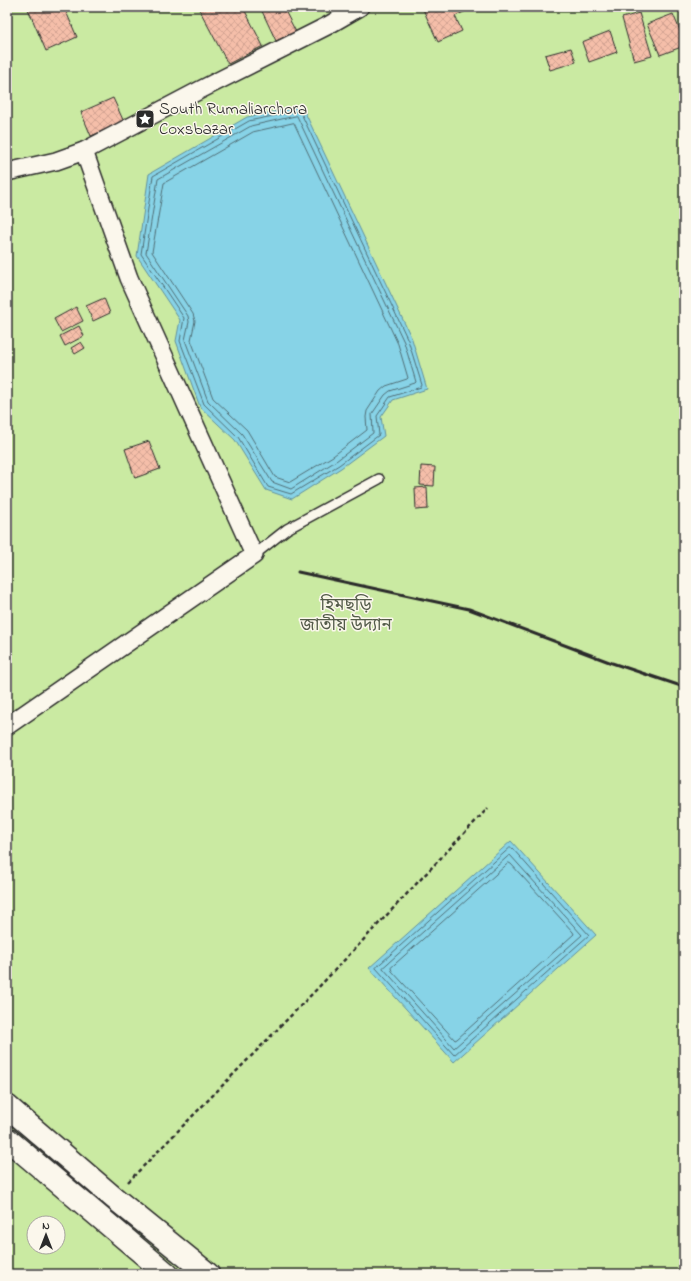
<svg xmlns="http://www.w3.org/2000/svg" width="691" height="1281" font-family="'Indie Flower','Noto Sans Bengali',sans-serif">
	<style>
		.park { fill: #caeaa2; stroke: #7a8a66; fill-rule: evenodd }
		.water { fill: #87d3e7; stroke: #62909c }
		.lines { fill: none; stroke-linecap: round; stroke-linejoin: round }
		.shore { stroke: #506e76; stroke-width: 1 }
		.building { fill: url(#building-cross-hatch); stroke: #2b2b2b }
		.service-casing { stroke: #2b2b2b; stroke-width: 12 }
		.minor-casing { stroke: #2b2b2b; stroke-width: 20 }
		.primary-casing { stroke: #2b2b2b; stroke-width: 25 }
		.path { stroke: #2b2b2b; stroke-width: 2.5; stroke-dasharray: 4 3; stroke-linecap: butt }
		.service { stroke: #fbf7ec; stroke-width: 9 }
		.minor { stroke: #fbf7ec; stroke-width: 17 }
		.primary { stroke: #fbf7ec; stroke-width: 22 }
		.rail { stroke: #2b2b2b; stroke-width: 3 }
		.labels { text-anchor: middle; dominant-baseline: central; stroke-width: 3; stroke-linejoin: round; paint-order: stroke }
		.poi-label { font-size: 17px; fill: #2b2b2b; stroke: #fbf7ec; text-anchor: start }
		.park-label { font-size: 17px; fill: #535b49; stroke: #fbf7ec }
	</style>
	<defs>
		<pattern id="building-cross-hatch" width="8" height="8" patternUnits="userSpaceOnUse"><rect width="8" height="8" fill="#f5bea9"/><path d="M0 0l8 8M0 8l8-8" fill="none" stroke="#d2a392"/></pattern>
	</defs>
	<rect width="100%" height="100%" fill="#faecdf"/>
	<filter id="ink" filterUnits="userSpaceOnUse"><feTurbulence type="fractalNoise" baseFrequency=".025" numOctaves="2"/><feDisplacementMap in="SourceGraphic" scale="8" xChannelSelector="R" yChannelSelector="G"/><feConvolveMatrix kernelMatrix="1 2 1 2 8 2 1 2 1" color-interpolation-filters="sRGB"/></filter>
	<g filter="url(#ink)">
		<path class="park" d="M7 7H684V1274H7ZM34 1223H58V1247H34Z"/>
		<g class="water">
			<path d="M302 106 412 339 427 389 393 400 381 417 384 436 341 468 292 499 266 490 235 440 200 407 176 341 180 320 137 256 149 174 247 117Z"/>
			<path d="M511 841 596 935 454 1062 369 968Z"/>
		</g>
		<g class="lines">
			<g class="shore">
				<path d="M300 111 408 340 422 385 421 387 390 397 377 416 379 435 339 465 291 494 268 487 238 437 204 404 180 341 184 318 141 254 153 176 249 121Z"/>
				<path d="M297 116 404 342 416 382 415 383 390 391 385 395 372 414 373 433 336 461 291 489 272 482 242 434 208 401 185 340 189 322 188 316 146 253 158 179 251 126Z"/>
				<path d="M294 123 398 344 408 378 407 379 386 386 380 391 367 411 366 417 367 430 333 456 290 482 275 477 247 430 213 398 191 340 195 321 193 314 152 252 164 183 253 132Z"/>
				<path d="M510 848H512L589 935 454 1055 376 968Z"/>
				<path d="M510 855 582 935 454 1048 383 968Z"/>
				<path d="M509 863 511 864 573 932 574 934 457 1039 455 1040 392 971 391 968Z"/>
			</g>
		</g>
		<g class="building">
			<path d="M32 7H64L77 37 46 51 28 9Z"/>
			<path d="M198 7H243L263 46 228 64Z"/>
			<path d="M266 7H283L296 32 276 41 261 9Z"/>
			<path d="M422 7H475L455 16 462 31 438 42Z"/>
			<path d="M639 13 652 56 634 61 622 18Z"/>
			<path d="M673 14 684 40V46L660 55 647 24Z"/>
			<path d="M610 31 617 52 589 62 582 42Z"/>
			<path d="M571 48 576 62 550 70 545 55Z"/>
			<path d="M113 98 124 122 91 136 81 112Z"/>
			<path d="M104 298 110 313 93 321 86 306Z"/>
			<path d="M76 307 83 321 61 332 54 319Z"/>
			<path d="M79 326 84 336 65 346 60 336Z"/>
			<path d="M81 342 85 348 75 354 71 348Z"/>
			<path d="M149 441 160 469 135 478 125 449Z"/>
			<path d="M421 466 435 467 434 486 420 485Z"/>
			<path d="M427 487 428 509 416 510 415 488Z"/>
		</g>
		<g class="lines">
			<defs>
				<path id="service" d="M254 555 287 529 379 479"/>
				<g id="minor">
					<path d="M7 172 56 161 84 151 200 90 327 26 360 7"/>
					<path d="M7 726 254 555 129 278 84 151"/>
				</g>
				<g id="primary">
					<path d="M7 1106 113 1197 208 1274"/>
					<path d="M7 1139 167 1274"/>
				</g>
			</defs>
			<use href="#service" class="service-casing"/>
			<use href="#minor" class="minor-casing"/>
			<use href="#primary" class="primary-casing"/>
			<path class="path" d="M128 1182 316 990 488 808"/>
			<use href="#service" class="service"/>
			<use href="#minor" class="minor"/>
			<use href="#primary" class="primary"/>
			<path class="rail" d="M298 572 469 609 612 663 684 687"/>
		</g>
	</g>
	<defs>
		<symbol id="sight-square" viewBox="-11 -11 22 22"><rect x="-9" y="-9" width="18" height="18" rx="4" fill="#2b2b2b" stroke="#fbf7ec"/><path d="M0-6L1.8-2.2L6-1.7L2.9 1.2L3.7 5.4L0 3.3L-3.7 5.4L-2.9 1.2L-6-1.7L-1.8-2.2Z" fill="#fff"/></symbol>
	</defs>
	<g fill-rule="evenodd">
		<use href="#sight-square" x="134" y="108" width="22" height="22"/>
	</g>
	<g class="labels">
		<g class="poi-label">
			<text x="159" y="109">South Rumaliarchora<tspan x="159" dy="20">Coxsbazar</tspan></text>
		</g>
		<g class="park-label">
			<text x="346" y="605">হিমছড়ি<tspan x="346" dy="20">জাতীয় উদ্যান</tspan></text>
		</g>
	</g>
	<rect width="691" height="1281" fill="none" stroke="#fbf7ec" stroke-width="24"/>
	<rect x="12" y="12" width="667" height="1257" fill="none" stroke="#2b2b2b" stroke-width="1.5" filter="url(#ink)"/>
	<g transform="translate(46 1235)"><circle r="19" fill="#fbf7ec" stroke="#a8a59f"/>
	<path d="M0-3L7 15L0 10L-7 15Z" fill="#2b2b2b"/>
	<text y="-6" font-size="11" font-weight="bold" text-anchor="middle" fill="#2b2b2b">N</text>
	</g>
</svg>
